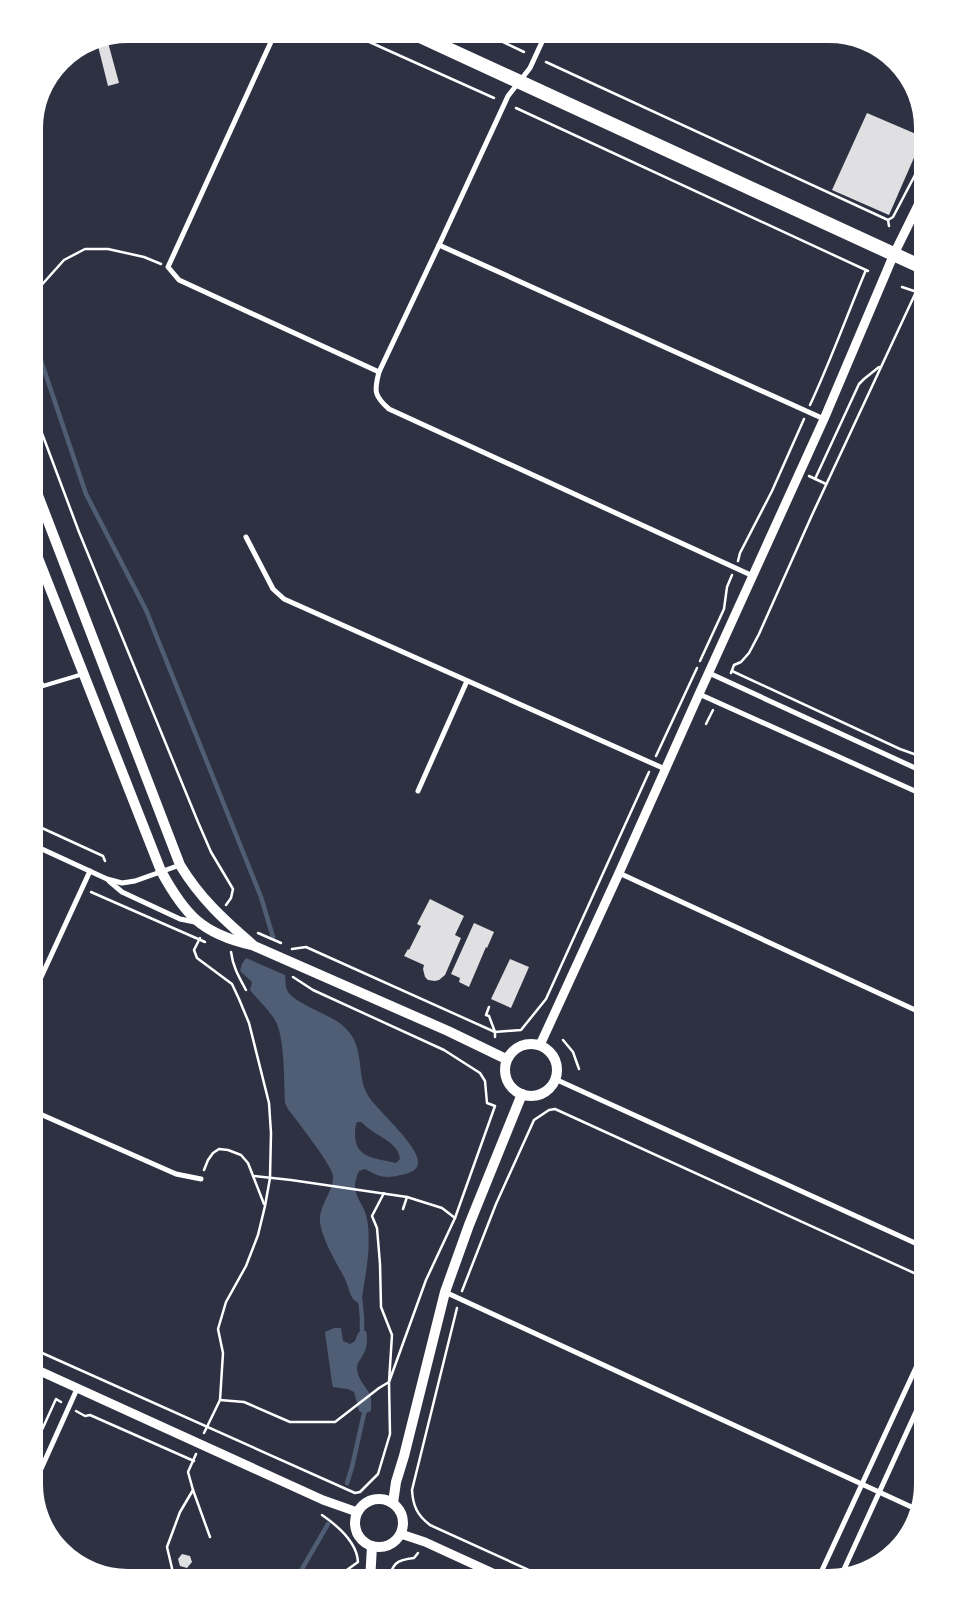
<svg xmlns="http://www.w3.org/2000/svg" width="957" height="1612" font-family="Commissioner,sans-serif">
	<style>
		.water { fill: #4f5d75; fill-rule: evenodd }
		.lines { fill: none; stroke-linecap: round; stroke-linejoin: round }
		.stream { stroke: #4f5d75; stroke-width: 4.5 }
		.building { fill: #e0e0e3 }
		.path { stroke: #fff; stroke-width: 2.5 }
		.service { stroke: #fff; stroke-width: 4 }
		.minor { stroke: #fff; stroke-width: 5 }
		.tertiary { stroke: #fff; stroke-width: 9 }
		.secondary { stroke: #fff; stroke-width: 10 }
		.trunk { stroke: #fff; stroke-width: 14 }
		.rim { fill: none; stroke: #fff; stroke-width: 6 }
	</style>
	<rect width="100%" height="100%" fill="#2d3142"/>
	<g class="water">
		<path d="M246 958 285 975C286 980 285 986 287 990 292 1002 327 1014 338 1022 342 1024 346 1029 349 1032 365 1051 356 1078 369 1097 379 1112 420 1147 418 1163 418 1171 407 1174 401 1175 385 1179 379 1177 365 1169L359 1171C348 1195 363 1199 367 1219 372 1248 365 1276 361 1304 359 1303 356 1302 354 1300 350 1296 348 1285 345 1279 337 1263 318 1234 320 1216 322 1202 334 1189 333 1176 332 1165 296 1120 288 1109L285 1103C284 1082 285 1037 275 1020 268 1009 258 1000 250 990L252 982 240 971 242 964ZM357 1122H361C366 1126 370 1130 375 1133 385 1139 399 1146 400 1159L396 1163C376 1158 355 1159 355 1134 355 1130 355 1127 357 1122Z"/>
		<path d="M334 1328H341L343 1341 350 1344 355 1341 358 1333 362 1331H366C368 1338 367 1349 363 1355 360 1361 357 1362 357 1369 358 1380 366 1386 370 1395 372 1400 371 1406 371 1411L364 1414 359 1411 354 1392 348 1389 333 1387 332 1383 325 1332Z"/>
	</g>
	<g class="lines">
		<g class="stream">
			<path d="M31 331 86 494 146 610 261 897 273 937"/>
			<path d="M360 1298 362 1317V1336"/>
			<path d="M347 1483 352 1467 365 1409"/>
			<path d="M295 1581 328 1524"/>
		</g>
	</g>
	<g class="building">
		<path d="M106 35 119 83 108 86 96 38Z"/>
		<path d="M867 113 923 137 889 215 832 190Z"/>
		<path d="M430 899 464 916 455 935 461 938 445 975 439 980 435 981 428 980 425 977 423 969 424 965 404 956 408 949 409 950 421 926 417 924Z"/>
		<path d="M474 923 494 932 487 948 486 947 469 987 459 982 460 978 451 974Z"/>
		<path d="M510 959 529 967 511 1008 491 999Z"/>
		<path d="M182 1554 190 1556 192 1562 187 1568 180 1566 178 1559Z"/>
	</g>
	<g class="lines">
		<g class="path">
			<path d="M345 31 494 98"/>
			<path d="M480 31 524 52"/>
			<path d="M546 62 888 220 889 226"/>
			<path d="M516 108 868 271"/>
			<path d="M888 220 893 217 926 154"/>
			<path d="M921 242 926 244"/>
			<path d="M902 287 926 295"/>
			<path d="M31 292 38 289 64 260 85 249H108L144 257 161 264"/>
			<path d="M31 404 79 532 198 822 211 852 233 889 231 898 226 905"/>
			<path d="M810 405C831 360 847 315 866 270"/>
			<path d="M809 476 826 484"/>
			<path d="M815 479 859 384 864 379 879 367"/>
			<path d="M738 561 740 553 772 491 804 419"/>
			<path d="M700 661 724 609 727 587 732 575"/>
			<path d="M732 671 900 749 925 758"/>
			<path d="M731 673 734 665 741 662 749 653 759 634 812 515 916 292"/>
			<path d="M706 724 713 710"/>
			<path d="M656 756 697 668"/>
			<path d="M31 823 103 856 105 861"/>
			<path d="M91 892 205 942"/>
			<path d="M258 933 281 943"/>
			<path d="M200 938 194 950 197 958 232 984 239 999 249 1023 269 1103 271 1133 270 1178 265 1206 258 1235 246 1266 226 1302 218 1329 223 1353 220 1400 204 1433"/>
			<path d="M292 949 306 947 495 1032V1037"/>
			<path d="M231 952C233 967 239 977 246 990"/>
			<path d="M489 1007 486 1015 489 1016 495 1032 521 1030 546 999 649 772"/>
			<path d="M563 1040 573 1052 579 1069"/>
			<path d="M204 1170 208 1160 213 1153 219 1149 228 1150 241 1155 248 1163 264 1204"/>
			<path d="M253 1176 291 1180 407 1197 442 1208 455 1218"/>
			<path d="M403 1209 407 1197"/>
			<path d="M462 1291 496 1204 534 1120 549 1110 555 1109 925 1278"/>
			<path d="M457 1308 412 1490C413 1506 417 1515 430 1525L553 1581"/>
			<path d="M31 1348 355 1493 360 1492 378 1474 390 1434 389 1382 426 1280 455 1218 495 1106 487 1103 485 1081 480 1073 444 1050 313 990 293 977"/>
			<path d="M220 1400 244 1402 290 1422H335L379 1388 389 1382 392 1335 381 1307 380 1264 377 1228 372 1216 384 1193"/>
			<path d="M76 1411 85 1416 90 1415 194 1461"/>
			<path d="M31 1454 56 1399 61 1402"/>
			<path d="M193 1490 210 1537"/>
			<path d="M322 1515C338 1526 357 1542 358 1562L344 1572 341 1581"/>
			<path d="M175 1581 167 1547 180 1512 193 1490 188 1472 196 1454"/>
			<path d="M388 1581C393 1563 396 1560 414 1558L418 1553"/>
		</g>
		<g class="service">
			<path d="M31 674 39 678 43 686 83 674"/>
			<path d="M35 702 42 685"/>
			<path d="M920 793 926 779"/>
		</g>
		<g class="minor">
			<path d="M276 31 168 267 179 280 379 372C374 391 374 396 389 409L753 576"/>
			<path d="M439 245 824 419"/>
			<path d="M379 372 439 245 508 96 530 68 547 31"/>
			<path d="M246 537 273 589 284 599 665 769"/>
			<path d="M709 673 926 773"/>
			<path d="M699 694 926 796"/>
			<path d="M418 791 467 681"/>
			<path d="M31 844 107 879 122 883 135 881 180 865"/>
			<path d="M619 873 926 1015"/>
			<path d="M109 881 122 892 180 919 195 922"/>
			<path d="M31 999 90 871"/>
			<path d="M555 1079 926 1248"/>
			<path d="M31 1110 176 1174 201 1179"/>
			<path d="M445 1292 918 1510"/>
			<path d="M32 1489 77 1389"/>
			<path d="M840 1578 926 1390"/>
			<path d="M817 1581 926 1346"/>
		</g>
		<g class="tertiary">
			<path d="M540 1045 619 873 699 694 824 419 894 254 926 189"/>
			<path d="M31 1367 323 1500 357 1512"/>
			<path d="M401 1534 425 1542 510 1581"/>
		</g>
		<g class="secondary">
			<path d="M31 477 180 865C200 898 223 919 252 944"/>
			<path d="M31 540 161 871C185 915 202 934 252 945L448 1031 506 1059"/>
			<circle cx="531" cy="1070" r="26"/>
			<circle cx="379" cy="1523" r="24"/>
			<path d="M393 1503 396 1482 404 1456 445 1292 469 1225 522 1094"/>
			<path d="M370 1581 372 1546"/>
		</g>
		<path class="trunk" d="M409 31 926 269"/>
	</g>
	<path d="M0 0H957V1612H0ZM128 40H829A88 88 0 0 1 917 128V1484A88 88 0 0 1 829 1572H128A88 88 0 0 1 40 1484V128A88 88 0 0 1 128 40Z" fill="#fff" fill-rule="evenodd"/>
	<path class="rim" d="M128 40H829A88 88 0 0 1 917 128V1484A88 88 0 0 1 829 1572H128A88 88 0 0 1 40 1484V128A88 88 0 0 1 128 40Z"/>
</svg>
